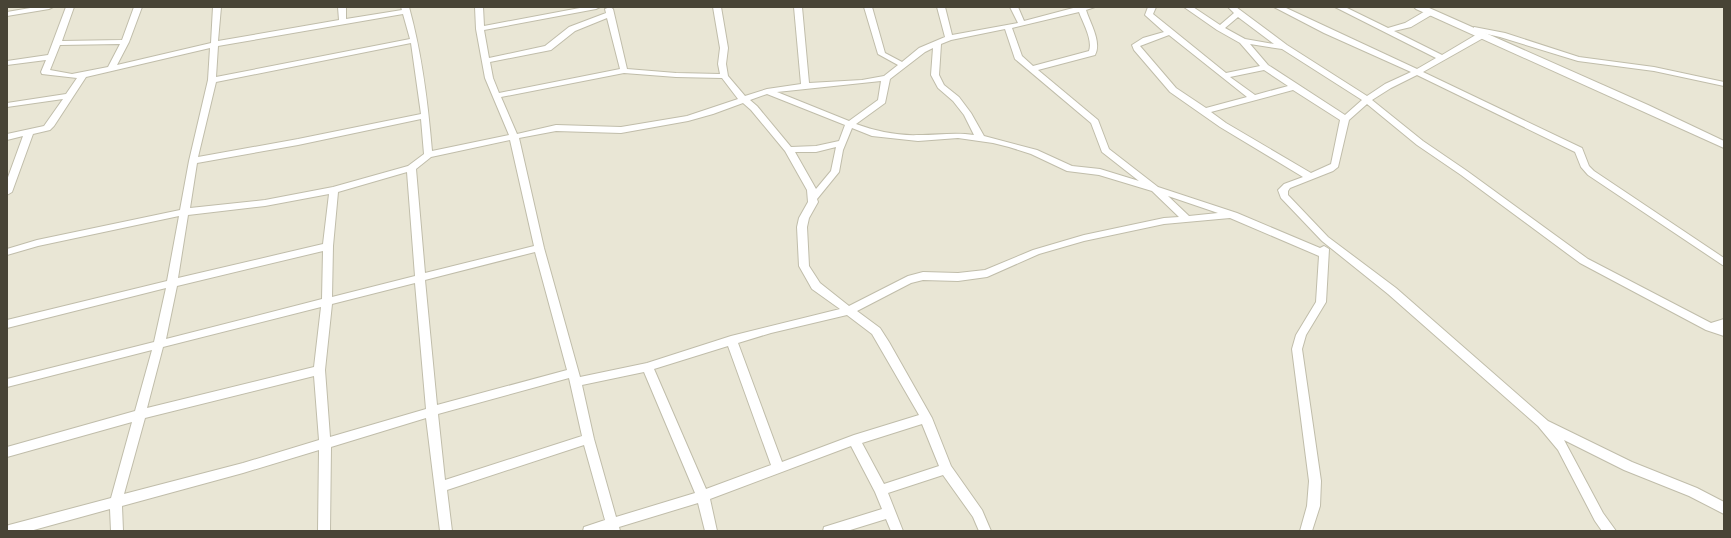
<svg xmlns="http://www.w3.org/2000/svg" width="1731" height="538" font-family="Mulish,sans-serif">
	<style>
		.residential { fill: #e9e6d5 }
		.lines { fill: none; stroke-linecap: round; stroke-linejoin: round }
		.minor-casing { stroke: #c0bdaa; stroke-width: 2 }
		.tertiary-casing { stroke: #c0bdaa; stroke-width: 2 }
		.minor { fill: #fff; fill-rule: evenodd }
		.tertiary { fill: #fff; fill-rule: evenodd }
	</style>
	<rect width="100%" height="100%" fill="#f4f3e8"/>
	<rect class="residential" x="7" y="7" width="1717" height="524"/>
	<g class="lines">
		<defs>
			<g id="minor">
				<path d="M36 7H53L49 9 7 16V12Z"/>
				<path d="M66 7H74L62 41 122 40 134 7H142L129 42 117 65 211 43 213 7H221L218 41 339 20 338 7H346V19L402 10 401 7H409C422 54 428 103 432 151L509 135 485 78 476 29 475 7H483L484 26 585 7H600L596 9 484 30 489 58 545 46 569 27 606 13 605 9 610 7 613 9 627 69 676 73 720 74 718 64 720 48 713 7H721L728 48 726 64 728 76 745 96 767 89 801 84 794 7H802L809 83 862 80 884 76 898 65 878 54 864 7H872L885 53 902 62 919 48 945 37 937 7H945L952 35 1018 23 1010 7H1018L1024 21 1077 7H1095L1086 10C1090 23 1102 42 1095 55L1038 70 1098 120 1109 149 1158 187 1237 213 1320 248 1324 246 1329 249 1326 302 1306 335 1302 349 1321 481 1320 506 1312 531H1300L1307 506 1309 481 1292 349 1296 335 1316 302 1319 256 1230 218 1164 224 1084 241 1039 254 987 277 958 281 923 280 911 283 857 311 880 328 889 342 932 418 951 466 982 510 991 531H979L973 517 943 475 888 493 903 531H891L886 519 847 531H823L824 527 882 509 875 492 851 446 710 499 717 531H705L698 503 619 527 620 531H583L584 527 605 520 584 445 447 490 452 531H440L426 418 331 447 330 531H318L319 450 243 473 122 506 123 531H111L110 509 30 531H7V526L9 525 111 498 132 422 7 457V447L135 411 152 350 7 387V379L154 342 166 288 7 328V320L167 281 179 216 38 246 7 255V249L37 240 180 210 189 161 208 80 210 48 86 77 54 126 50 130 33 134 12 192 7 195V180L23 136 7 140V134L44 126 63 99 7 107V103L66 94 77 78 42 74 41 72 46 60 7 65V61L48 55ZM1079 12C1083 23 1093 40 1089 51L1033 66 1022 56 1012 28ZM403 14 410 39 216 77 218 46ZM607 18 620 69 499 93 493 78 490 62 551 50 575 31ZM1005 29 1015 59 1091 123 1102 152 1139 181 1100 169 1072 166 1037 150 984 136 971 113 959 97 944 85 939 75 941 44 951 40ZM411 43 421 114 298 139 198 157 216 82ZM120 44 108 67 72 74 50 70 60 45ZM933 48 931 75 938 88 953 101 964 115 974 135C956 132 938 135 919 135 898 136 875 131 856 124L885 103 890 79 925 52ZM624 73 676 77 722 78 738 99 687 116 621 127 556 125 517 134 501 97ZM881 81 878 100 849 121 777 92ZM767 94 845 125 839 141 816 146 791 147 757 106 750 100ZM743 103 751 110 785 151 807 190 808 202 799 218 797 227 799 266 812 289 840 309 731 336 647 363 580 377 544 248 519 138 556 131 621 133 688 121 713 114ZM421 119 424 154 408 166 333 187 265 200 190 208 197 163 298 145ZM852 128 872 136 918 141 958 138 993 143 1009 147 1031 154 1067 171 1099 175 1152 191 1179 217 1164 218 1084 235 1033 250 985 270 958 273 923 272 908 276 849 306 820 283 809 266 807 227 809 218 818 202 817 199 839 172 843 150ZM510 140 534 246 425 273 416 169 431 157ZM836 147 831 171 816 189 795 152H816ZM407 172 415 276 332 297 333 246 338 192ZM329 194 323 244 178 278 188 215 265 206ZM1168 196 1218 213 1189 216ZM323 251 322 299 166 339 177 286ZM535 252 567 370 437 405 425 280ZM415 283 426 409 330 437 325 370 332 304ZM321 307 314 367 147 408 163 347ZM847 315 872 334 919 415 854 435 782 462 738 343 771 333ZM728 346 771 465 706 489 654 369ZM644 372 695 493 616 517 594 439 582 385ZM314 376 319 440 243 463 124 494 145 418ZM569 378 582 436 445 480 438 414ZM922 424 939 466 884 484 862 443Z"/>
				<path d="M1148 7H1156L1153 14 1226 73 1260 66 1240 43 1217 30 1184 7H1193L1220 25 1234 13 1228 7H1236L1287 45 1367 96 1385 84 1411 72 1324 33 1274 7H1284L1417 69 1436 58 1335 7H1345L1388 28 1405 23 1427 10H1433V14L1411 27 1394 31 1442 55 1479 33H1485V37L1423 72 1582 148 1589 166 1594 171 1724 258V266L1588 175 1581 167 1575 152 1417 75 1391 88 1372 100 1423 141 1467 171 1588 259 1711 323 1724 319V327H1723L1724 328V336L1706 330 1580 263 1461 175 1417 145 1367 104 1349 120 1338 167 1333 171 1290 188 1288 191V195L1328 237 1396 288 1548 421 1632 462 1697 488 1724 502V514L1689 496 1624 470 1564 440 1603 513 1616 531H1602L1595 521 1558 450 1538 426 1388 294 1322 241 1281 198 1278 190 1284 184 1303 177 1220 127 1170 92 1134 50 1132 45 1143 38 1164 32 1145 15ZM1238 17 1274 44 1245 39 1225 28ZM1169 35 1247 97 1206 108 1176 88 1140 46ZM1250 44 1282 49 1362 100 1345 115 1268 65ZM1264 70 1288 86 1255 95 1230 77ZM1293 90 1340 120 1331 164 1311 173 1226 123 1211 112Z"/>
				<path d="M1474 27 1505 33 1579 57 1654 67 1724 82V86L1654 71 1578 61 1500 37 1474 31Z"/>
			</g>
			<path id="tertiary" d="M1414 7H1427L1648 105 1724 141V148L1416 9Z"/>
		</defs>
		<use href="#minor" class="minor-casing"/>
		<use href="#tertiary" class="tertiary-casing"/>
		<use href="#minor" class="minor"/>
		<use href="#tertiary" class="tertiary"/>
	</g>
	<rect width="1731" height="538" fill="none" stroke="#484436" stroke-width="16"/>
</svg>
